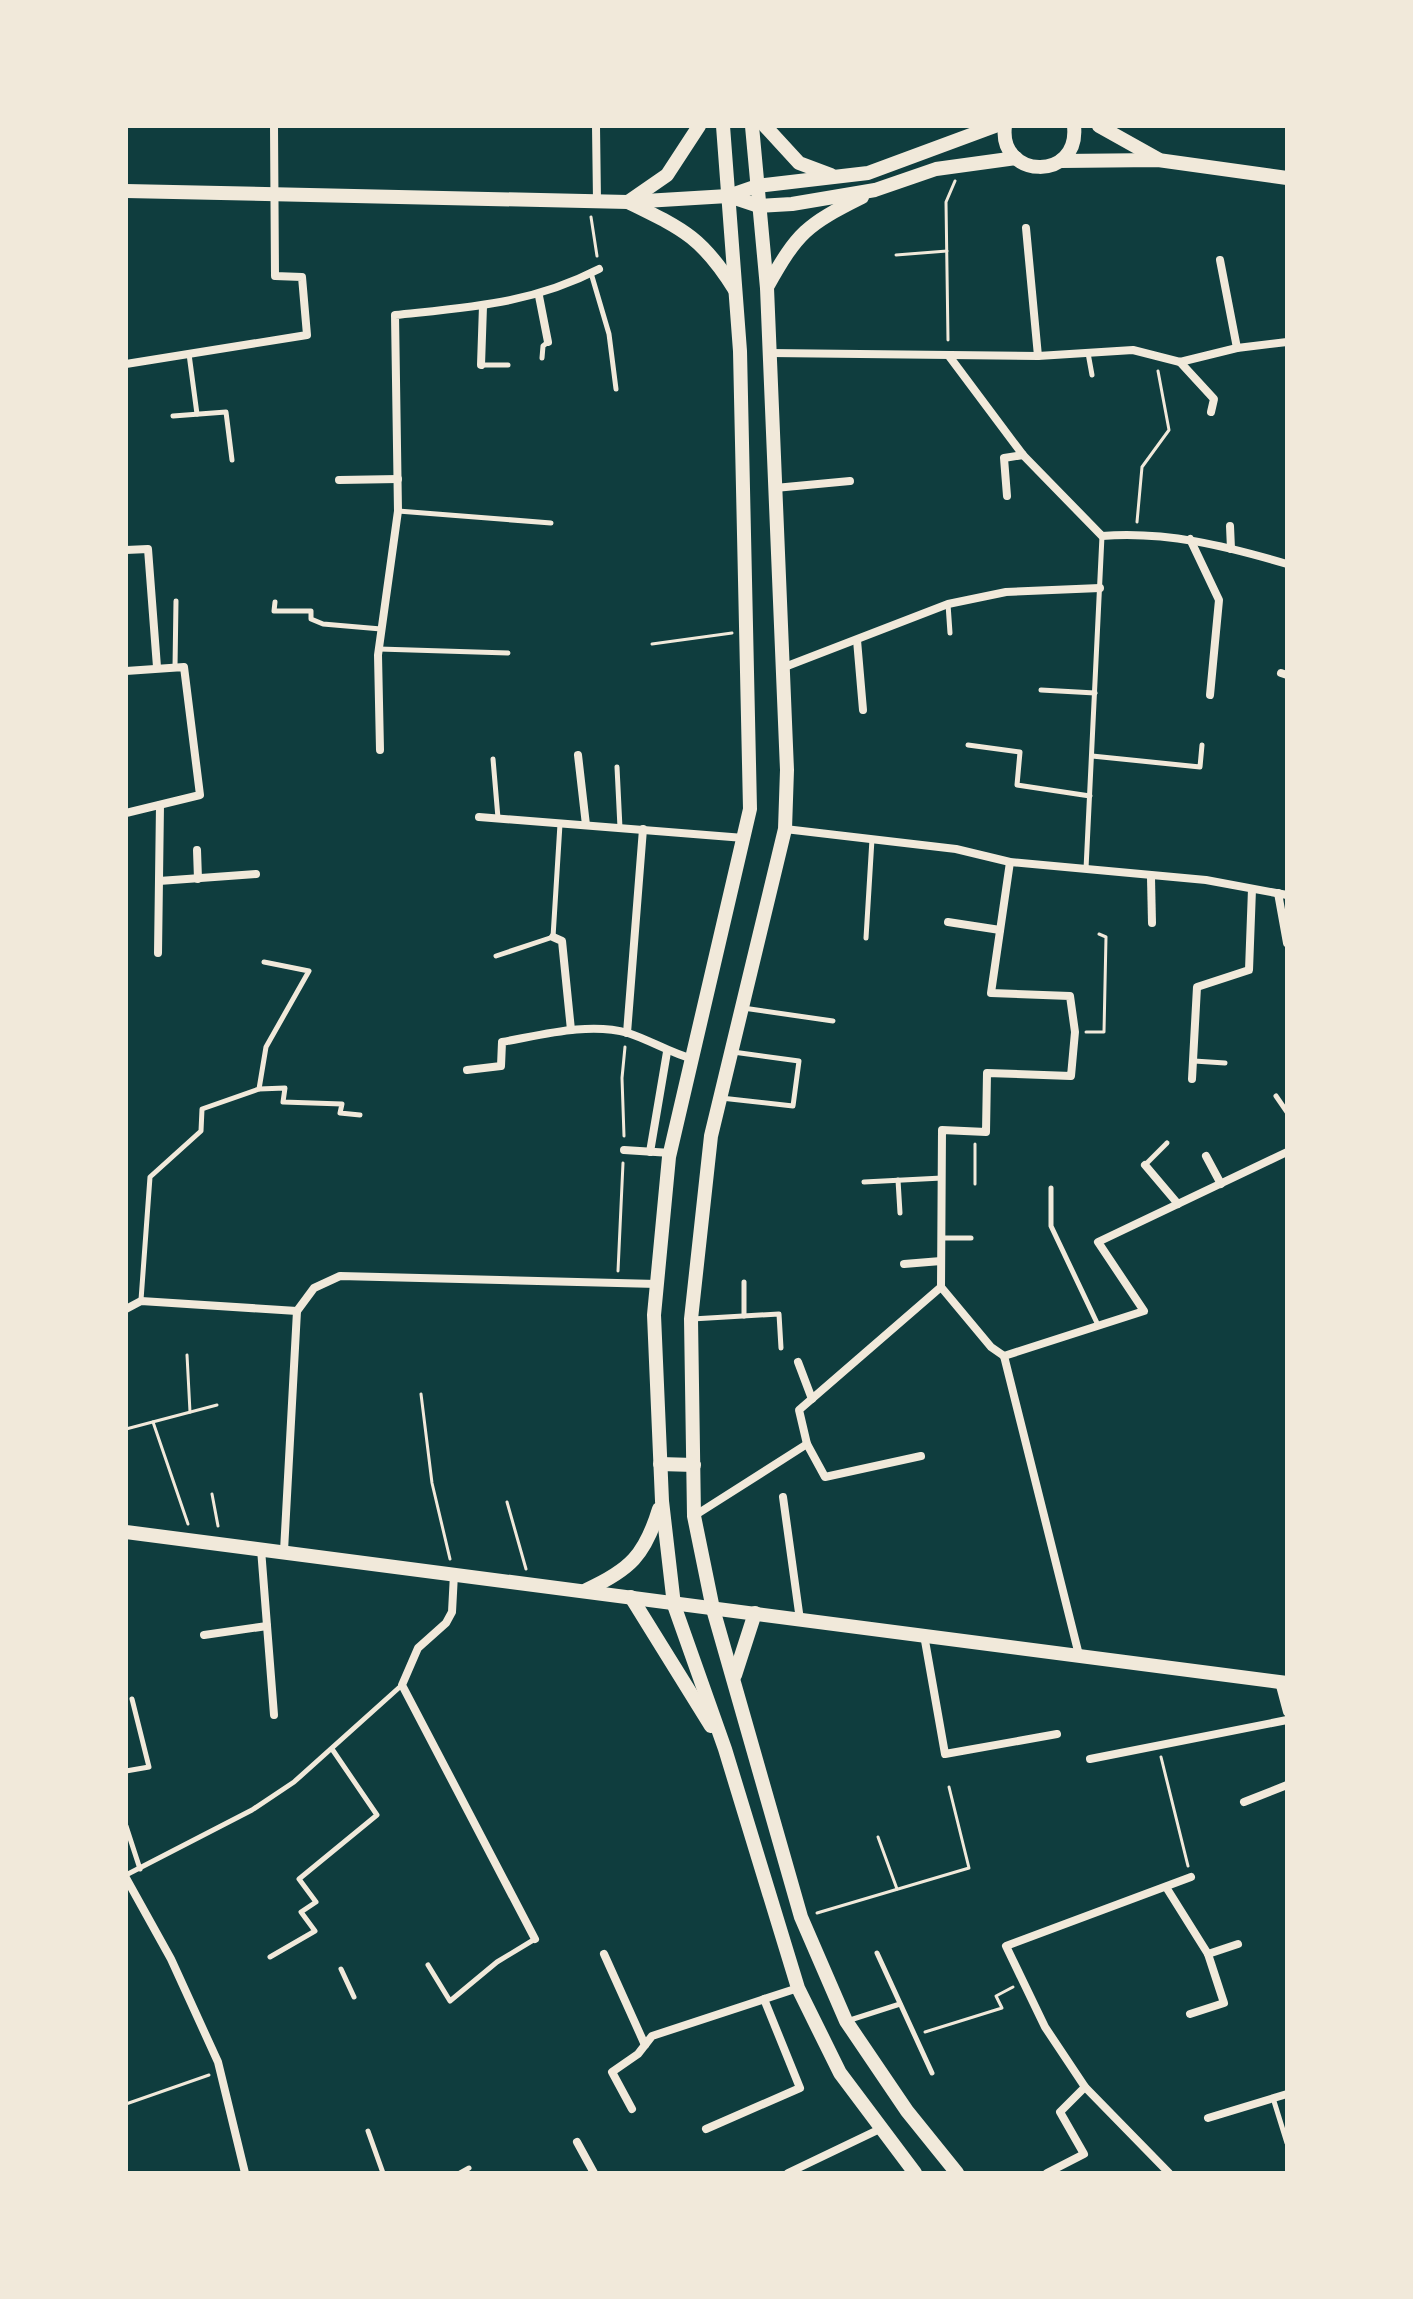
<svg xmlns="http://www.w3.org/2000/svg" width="1413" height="2299" font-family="'Open Sans',sans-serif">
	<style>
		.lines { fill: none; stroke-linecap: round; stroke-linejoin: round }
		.path { stroke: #f1e9da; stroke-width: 3 }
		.service { stroke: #f1e9da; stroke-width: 5 }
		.minor { stroke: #f1e9da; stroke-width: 8 }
		.secondary { stroke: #f1e9da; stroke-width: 14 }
	</style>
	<rect width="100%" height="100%" fill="#0f3d3e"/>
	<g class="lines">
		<g class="path">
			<path d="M591 217 597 256"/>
			<path d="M896 255 947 251"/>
			<path d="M948 340 946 202 955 181"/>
			<path d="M1137 522 1142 467 1169 430 1158 371"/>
			<path d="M652 644 732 633"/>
			<path d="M1086 1032H1104L1106 937 1099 934"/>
			<path d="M624 1136 622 1078 625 1047"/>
			<path d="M975 1184V1144"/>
			<path d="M618 1271 623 1163"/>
			<path d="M187 1355 190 1412"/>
			<path d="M421 1394 432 1483 450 1559"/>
			<path d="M153 1422 188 1524"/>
			<path d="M126 1429 217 1405"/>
			<path d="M212 1494 218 1526"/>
			<path d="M507 1502 526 1569"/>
			<path d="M1161 1757 1188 1866"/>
			<path d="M878 1837 897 1889"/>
			<path d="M817 1913 969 1868 949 1787"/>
			<path d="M925 2032 1002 2008 996 1996 1013 1987"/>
			<path d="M126 2104 209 2075"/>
		</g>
		<g class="service">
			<path d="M591 273 609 334 616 389"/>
			<path d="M1088 353 1092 375"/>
			<path d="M189 354 197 414"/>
			<path d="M542 358 543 346 548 342"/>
			<path d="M482 365H508"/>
			<path d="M173 416 226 412 232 460"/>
			<path d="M398 511 551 523"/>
			<path d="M275 602 274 611H311V619L323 624 381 629"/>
			<path d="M948 604 950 633"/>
			<path d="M379 649 508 653"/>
			<path d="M175 667 176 601"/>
			<path d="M1041 690 1095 693"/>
			<path d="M968 745 1020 752 1017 785 1090 796"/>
			<path d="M1092 756 1200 767 1202 745"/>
			<path d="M493 759 498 818"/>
			<path d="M617 767 620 828"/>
			<path d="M1086 869 1102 536"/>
			<path d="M866 938 872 839"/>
			<path d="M496 956 553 937 560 824"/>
			<path d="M743 1008 833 1021"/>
			<path d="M1194 1061 1225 1063"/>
			<path d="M259 1089 285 1088 283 1102 342 1104 340 1113 360 1115"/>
			<path d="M1276 1096 1287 1112"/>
			<path d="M721 1098 793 1106 799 1061 733 1052"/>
			<path d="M1145 1165 1167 1143"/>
			<path d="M898 1180 900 1213"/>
			<path d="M864 1182 942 1178"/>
			<path d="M1051 1188V1226L1098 1325"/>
			<path d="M941 1238H971"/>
			<path d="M744 1282V1316"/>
			<path d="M141 1300 150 1177 201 1131 202 1109 259 1089 266 1047 309 971 264 962"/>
			<path d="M692 1319 779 1314 781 1348"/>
			<path d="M126 1771 149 1767 132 1699"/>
			<path d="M126 1826 140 1869"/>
			<path d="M126 1875 252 1810 294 1782 402 1685"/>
			<path d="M877 1953 932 2073"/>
			<path d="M270 1957 315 1931 301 1912 316 1902 299 1879 377 1815 332 1749"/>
			<path d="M428 1965 450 2001 497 1962 535 1939"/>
			<path d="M341 1969 354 1997"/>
			<path d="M847 2021 900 2004"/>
			<path d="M1273 2098 1287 2143"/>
			<path d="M368 2131 383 2173"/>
			<path d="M460 2173 469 2168"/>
		</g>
		<g class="minor">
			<path d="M596 126 597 201"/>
			<path d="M1026 228 1038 356"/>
			<path d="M1220 260 1237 348"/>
			<path d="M539 296 548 342"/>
			<path d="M770 353 1038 356 1133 350 1180 362 1237 348 1287 342"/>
			<path d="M949 356 1023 455 1102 536C1166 531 1226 546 1287 564"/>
			<path d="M1180 362 1214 399 1211 412"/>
			<path d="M126 364 307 335 302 277 275 276 274 126"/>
			<path d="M481 365 483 306"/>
			<path d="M339 480 398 479"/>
			<path d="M775 488 850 481"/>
			<path d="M1007 496 1004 458 1023 455"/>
			<path d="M1230 526 1231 549"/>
			<path d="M1190 539 1219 600 1210 695"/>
			<path d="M126 550 148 549 157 667"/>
			<path d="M857 640 863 710"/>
			<path d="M782 668 948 604 1006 592 1100 588"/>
			<path d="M126 671 184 667 200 795 126 813"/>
			<path d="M1281 673 1287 675"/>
			<path d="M380 750 378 655 398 511 395 315C470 307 531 304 599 269"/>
			<path d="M578 755 586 825"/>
			<path d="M479 817 744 838"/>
			<path d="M785 829 956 849 1010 862 1206 880 1287 895"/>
			<path d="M197 850 198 879"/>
			<path d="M1151 878 1152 923"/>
			<path d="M159 881 256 874"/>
			<path d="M1278 893 1287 943"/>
			<path d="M948 922 1000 930"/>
			<path d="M553 937 562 941 571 1030"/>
			<path d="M158 953 160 805"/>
			<path d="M627 1033 643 829"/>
			<path d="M467 1070 501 1066 502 1042C542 1035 589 1022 628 1033 650 1040 670 1053 693 1059"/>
			<path d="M1192 1079 1197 987 1249 970 1252 889"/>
			<path d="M624 1150 671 1153"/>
			<path d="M650 1152 667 1052"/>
			<path d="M1206 1156 1221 1184"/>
			<path d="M1145 1165 1178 1204"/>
			<path d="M904 1264 941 1261"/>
			<path d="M941 1287 942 1130 986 1132 987 1073 1071 1076 1075 1032 1070 996 991 993 1010 862"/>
			<path d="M126 1309 141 1301 297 1311 284 1551"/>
			<path d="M297 1311 314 1288 340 1276 657 1284"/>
			<path d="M1004 1356 1144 1311 1098 1242 1287 1152"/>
			<path d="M1004 1356 1079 1655"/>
			<path d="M798 1362 812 1399"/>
			<path d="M921 1456 825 1477 807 1444 799 1410 941 1287 991 1347 1004 1356"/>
			<path d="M783 1497 800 1620"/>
			<path d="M694 1516 807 1444"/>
			<path d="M261 1549 274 1715"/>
			<path d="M454 1574 452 1612 446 1623 418 1648 402 1685 535 1939"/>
			<path d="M204 1635 267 1626"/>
			<path d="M924 1635 945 1754 1057 1734"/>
			<path d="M1279 1682 1287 1712"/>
			<path d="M1090 1759 1287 1720"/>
			<path d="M1244 1802 1287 1785"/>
			<path d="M126 1878 171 1959 218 2062 245 2173"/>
			<path d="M1166 1887 1208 1954 1224 2003 1190 2014"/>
			<path d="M604 1954 645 2045"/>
			<path d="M1208 1954 1238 1944"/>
			<path d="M632 2109 612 2072 638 2054 652 2036 798 1988"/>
			<path d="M1208 2118 1287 2094"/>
			<path d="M706 2129 800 2088 764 1999"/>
			<path d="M577 2142 594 2173"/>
			<path d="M788 2173 882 2128"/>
			<path d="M1047 2173 1084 2154 1060 2112 1085 2087"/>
			<path d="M1169 2173 1085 2087 1045 2027 1006 1946 1191 1877"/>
		</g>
		<g class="secondary">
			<path d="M699 126 667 175 628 202C683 229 702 237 735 290"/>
			<path d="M723 126 740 351 750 809 669 1157 654 1315 662 1501 674 1605 725 1749 798 1988 840 2073 915 2173"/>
			<path d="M752 126 767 288 787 770 785 829 711 1136 691 1319 694 1516 713 1609 801 1917 846 2021 907 2111 957 2173"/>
			<path d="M765 126 799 163 831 175"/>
			<path d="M1005 126C998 179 1080 182 1074 126"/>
			<path d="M1099 126 1158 159"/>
			<path d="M1061 161 1158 160 1287 178"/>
			<path d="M126 191 628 202 728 196 757 186 868 173 995 126"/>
			<path d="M729 196 759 206 792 204 875 190 936 169 1016 158"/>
			<path d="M767 287C798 232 806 225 862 197"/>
			<path d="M660 1464 694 1465"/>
			<path d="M126 1532 1287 1683"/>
			<path d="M586 1590C630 1570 645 1555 659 1509"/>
			<path d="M631 1597 711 1726"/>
			<path d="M735 1675 755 1613"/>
		</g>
	</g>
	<rect width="1413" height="2299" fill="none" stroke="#f1e9da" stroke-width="256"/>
</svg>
